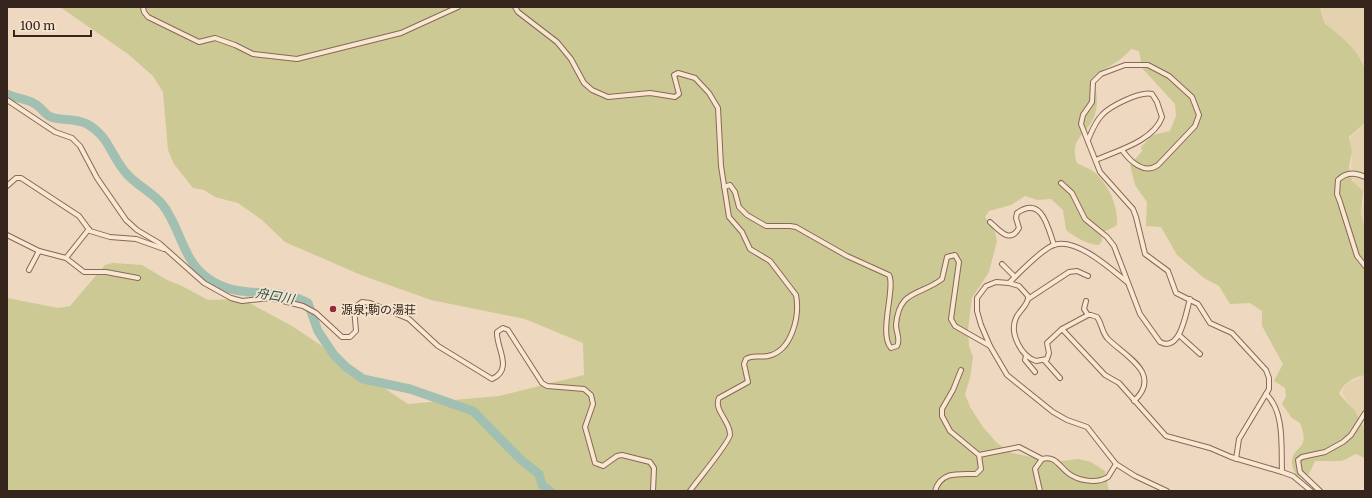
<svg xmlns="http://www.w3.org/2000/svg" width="1372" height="498" font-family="Merriweather,'Noto Sans JP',serif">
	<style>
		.farmland { fill: #e3d2ad }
		.green { fill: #ccc994 }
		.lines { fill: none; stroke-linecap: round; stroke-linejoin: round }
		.river { stroke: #a2c0b2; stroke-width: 9 }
		.street-casing { stroke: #866958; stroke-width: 6 }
		.street { stroke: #f9e7d2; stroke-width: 4 }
		.poi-dot { fill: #96283a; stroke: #f5e4cf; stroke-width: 1.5 }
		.labels { text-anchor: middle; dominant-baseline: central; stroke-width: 3.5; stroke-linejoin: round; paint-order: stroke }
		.poi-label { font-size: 12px; fill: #36251c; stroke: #f5e4cf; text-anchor: start }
		.water-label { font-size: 13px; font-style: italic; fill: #2b564c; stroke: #f5e4cf }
	</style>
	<rect width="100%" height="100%" fill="#eed8bf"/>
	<g class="farmland">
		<path d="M1321 7H1365V69L1362 60 1342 37 1326 25Z"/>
		<path d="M1365 124V244L1363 241 1362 213 1365 194 1354 183 1351 176 1352 154 1349 139Z"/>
		<path d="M1365 375V431L1342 392 1345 385Z"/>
	</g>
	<path class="green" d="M60 7H1320L1325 24C1339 34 1361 52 1365 70 1368 83 1365 108 1365 123L1349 137 1352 152 1349 166 1352 181 1363 191 1361 214 1365 230V375C1354 377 1343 383 1339 394L1355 411 1365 431V458L1356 454 1342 461H1315L1309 474 1297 476C1295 472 1291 465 1292 461 1294 444 1311 451 1300 423L1292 418 1282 404 1286 396 1285 388 1274 381 1283 364 1262 326V311L1250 303 1230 304 1219 286 1204 278 1177 255 1161 227 1146 226 1147 202 1135 185 1130 165 1142 151 1141 147 1153 135 1170 131 1176 116 1175 104 1142 68 1139 51 1131 49C1120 63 1106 66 1093 78 1096 90 1099 101 1095 114 1089 135 1068 136 1077 163 1082 166 1089 168 1094 172 1109 185 1118 205 1117 225 1112 229 1105 230 1101 234L1102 241 1099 245C1086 244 1077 238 1066 230L1063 210 1051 199 1037 200 1025 196 1011 205 989 211 985 217 995 232 997 241 989 272 972 298 968 330 969 346 973 357 970 378 965 394 970 407 983 427 997 443 1012 453 1054 462 1078 459 1091 462 1105 471 1109 491H7V298L58 308 70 306 105 265 113 263 142 265 167 280 182 286 208 300 242 299 292 326 408 404 499 396 584 375 583 343 525 319 431 300 361 275 285 242 262 220 238 203 215 197 204 190 193 188 174 164 168 150 163 92 153 76 128 54Z"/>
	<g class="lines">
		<path class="river" d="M7 94C16 99 27 98 35 104 41 107 45 115 51 117 63 121 75 118 87 124 109 136 111 156 126 173 136 185 152 192 162 204 180 226 182 258 205 276 239 303 273 284 308 303L318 331 334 355 346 367 363 379 410 389 473 411 520 459 539 474 542 485 550 491"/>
		<defs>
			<g id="street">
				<path d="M143 7 144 12 148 17 199 42 215 38 235 45 253 54 297 59 401 33 458 7"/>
				<path d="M515 7 518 12 557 42 571 59 584 83 592 90 608 97 650 93 675 97 679 94 674 75 678 73 695 78 709 93 718 108 721 166 729 217 742 232 750 249 770 261 796 295C800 316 792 351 768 356 761 358 753 354 746 359L744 364 748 382 719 398C713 410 731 422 730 435 729 443 696 482 690 491"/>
				<path d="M7 100 55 132 72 138 80 146 97 178 126 220 137 230 159 243 204 283 231 298 242 301 271 298 303 306 316 313 342 337H350L356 331 354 308 362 302 370 303 409 319 438 346 492 379C514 369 496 348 497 332L503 328 508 330 542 383 547 386 584 389 591 395 593 404 585 427 595 463 603 466 617 456 622 455 650 462 654 468 653 491"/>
				<path d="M1088 140C1092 131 1095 122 1102 115 1110 106 1140 91 1152 94L1157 102 1162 117C1154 141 1116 151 1096 160"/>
				<path d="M1122 150C1130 161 1144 175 1158 165L1195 126 1199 115 1192 97 1169 76 1148 65H1125L1101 74 1093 82 1092 102 1083 115 1081 124 1100 172 1133 209 1136 217 1145 254 1168 271 1176 293 1198 304 1210 323 1232 333 1266 370 1269 378V389L1239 439 1236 459"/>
				<path d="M1365 177C1355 172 1346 172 1338 180L1337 194 1340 202 1357 256 1365 266"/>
				<path d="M1061 183 1072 193 1085 219 1107 237 1114 246 1140 314 1160 342C1181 353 1186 311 1190 299"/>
				<path d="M7 186 16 178H21L79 216 90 231 110 237 136 239 164 249"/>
				<path d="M724 187 730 185 735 192 739 207 747 215 766 226H790L796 227 847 256 889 275C896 287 878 334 891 348L897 346C901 339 896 333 896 325 899 289 920 296 942 279L947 257 955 255 959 262 951 319 955 326 990 346"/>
				<path d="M990 222C1000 231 1010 244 1019 228L1016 218 1017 213C1042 195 1048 228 1054 245"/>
				<path d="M89 229 66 258 84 272H106L138 278"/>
				<path d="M7 235 39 251 66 258"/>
				<path d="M1002 264 1015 277"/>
				<path d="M29 270 39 251"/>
				<path d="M1009 283C1018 274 1043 248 1054 245 1076 237 1111 269 1127 282"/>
				<path d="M1028 299 1069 272 1077 271 1088 276"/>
				<path d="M1086 301 1084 309 1088 315"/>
				<path d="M1062 329 1105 375 1119 383 1166 436 1210 448 1231 457 1282 472 1293 476 1311 491"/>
				<path d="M1179 335 1200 354"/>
				<path d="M1026 356 1025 360 1035 372"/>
				<path d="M1044 360 1060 378"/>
				<path d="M1266 394C1285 412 1281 447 1282 472"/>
				<path d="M1134 401C1163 374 1125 356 1108 339 1102 333 1102 324 1097 317L1091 315H1088L1062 329 1047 343 1049 353 1047 359 1036 361C1021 356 1009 333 1016 318 1019 311 1026 307 1028 299V296L1019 286 1009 283 996 282 986 286 977 298V311L981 325 990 346 1007 375 1053 412 1067 420 1087 427 1116 464 1135 476 1167 491"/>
				<path d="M979 455 1019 447 1042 459"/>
				<path d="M935 491C941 471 959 474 976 474L981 469 979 455 950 431 942 416V409L953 390 961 370"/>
				<path d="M1040 491 1035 469 1042 459C1055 455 1059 466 1068 473 1078 481 1097 484 1108 477L1116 464"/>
				<path d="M1320 491 1300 472 1298 460 1302 457 1325 452 1343 442 1351 435 1365 413"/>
			</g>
		</defs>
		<use href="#street" class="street-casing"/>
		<use href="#street" class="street"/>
	</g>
	<circle class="poi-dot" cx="333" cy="309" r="4"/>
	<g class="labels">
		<g class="poi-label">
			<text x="341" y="309">源泉;駒の湯荘</text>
		</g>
		<g class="water-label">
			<text transform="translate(275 296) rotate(10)">舟口川</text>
		</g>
	</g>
	<rect width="1372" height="498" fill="none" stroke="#36251c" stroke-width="16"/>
	<path d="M14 30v6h77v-6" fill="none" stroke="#36251c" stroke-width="2"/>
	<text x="20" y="30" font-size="12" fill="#36251c" stroke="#f5e4cf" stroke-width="3" paint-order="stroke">100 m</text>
</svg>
